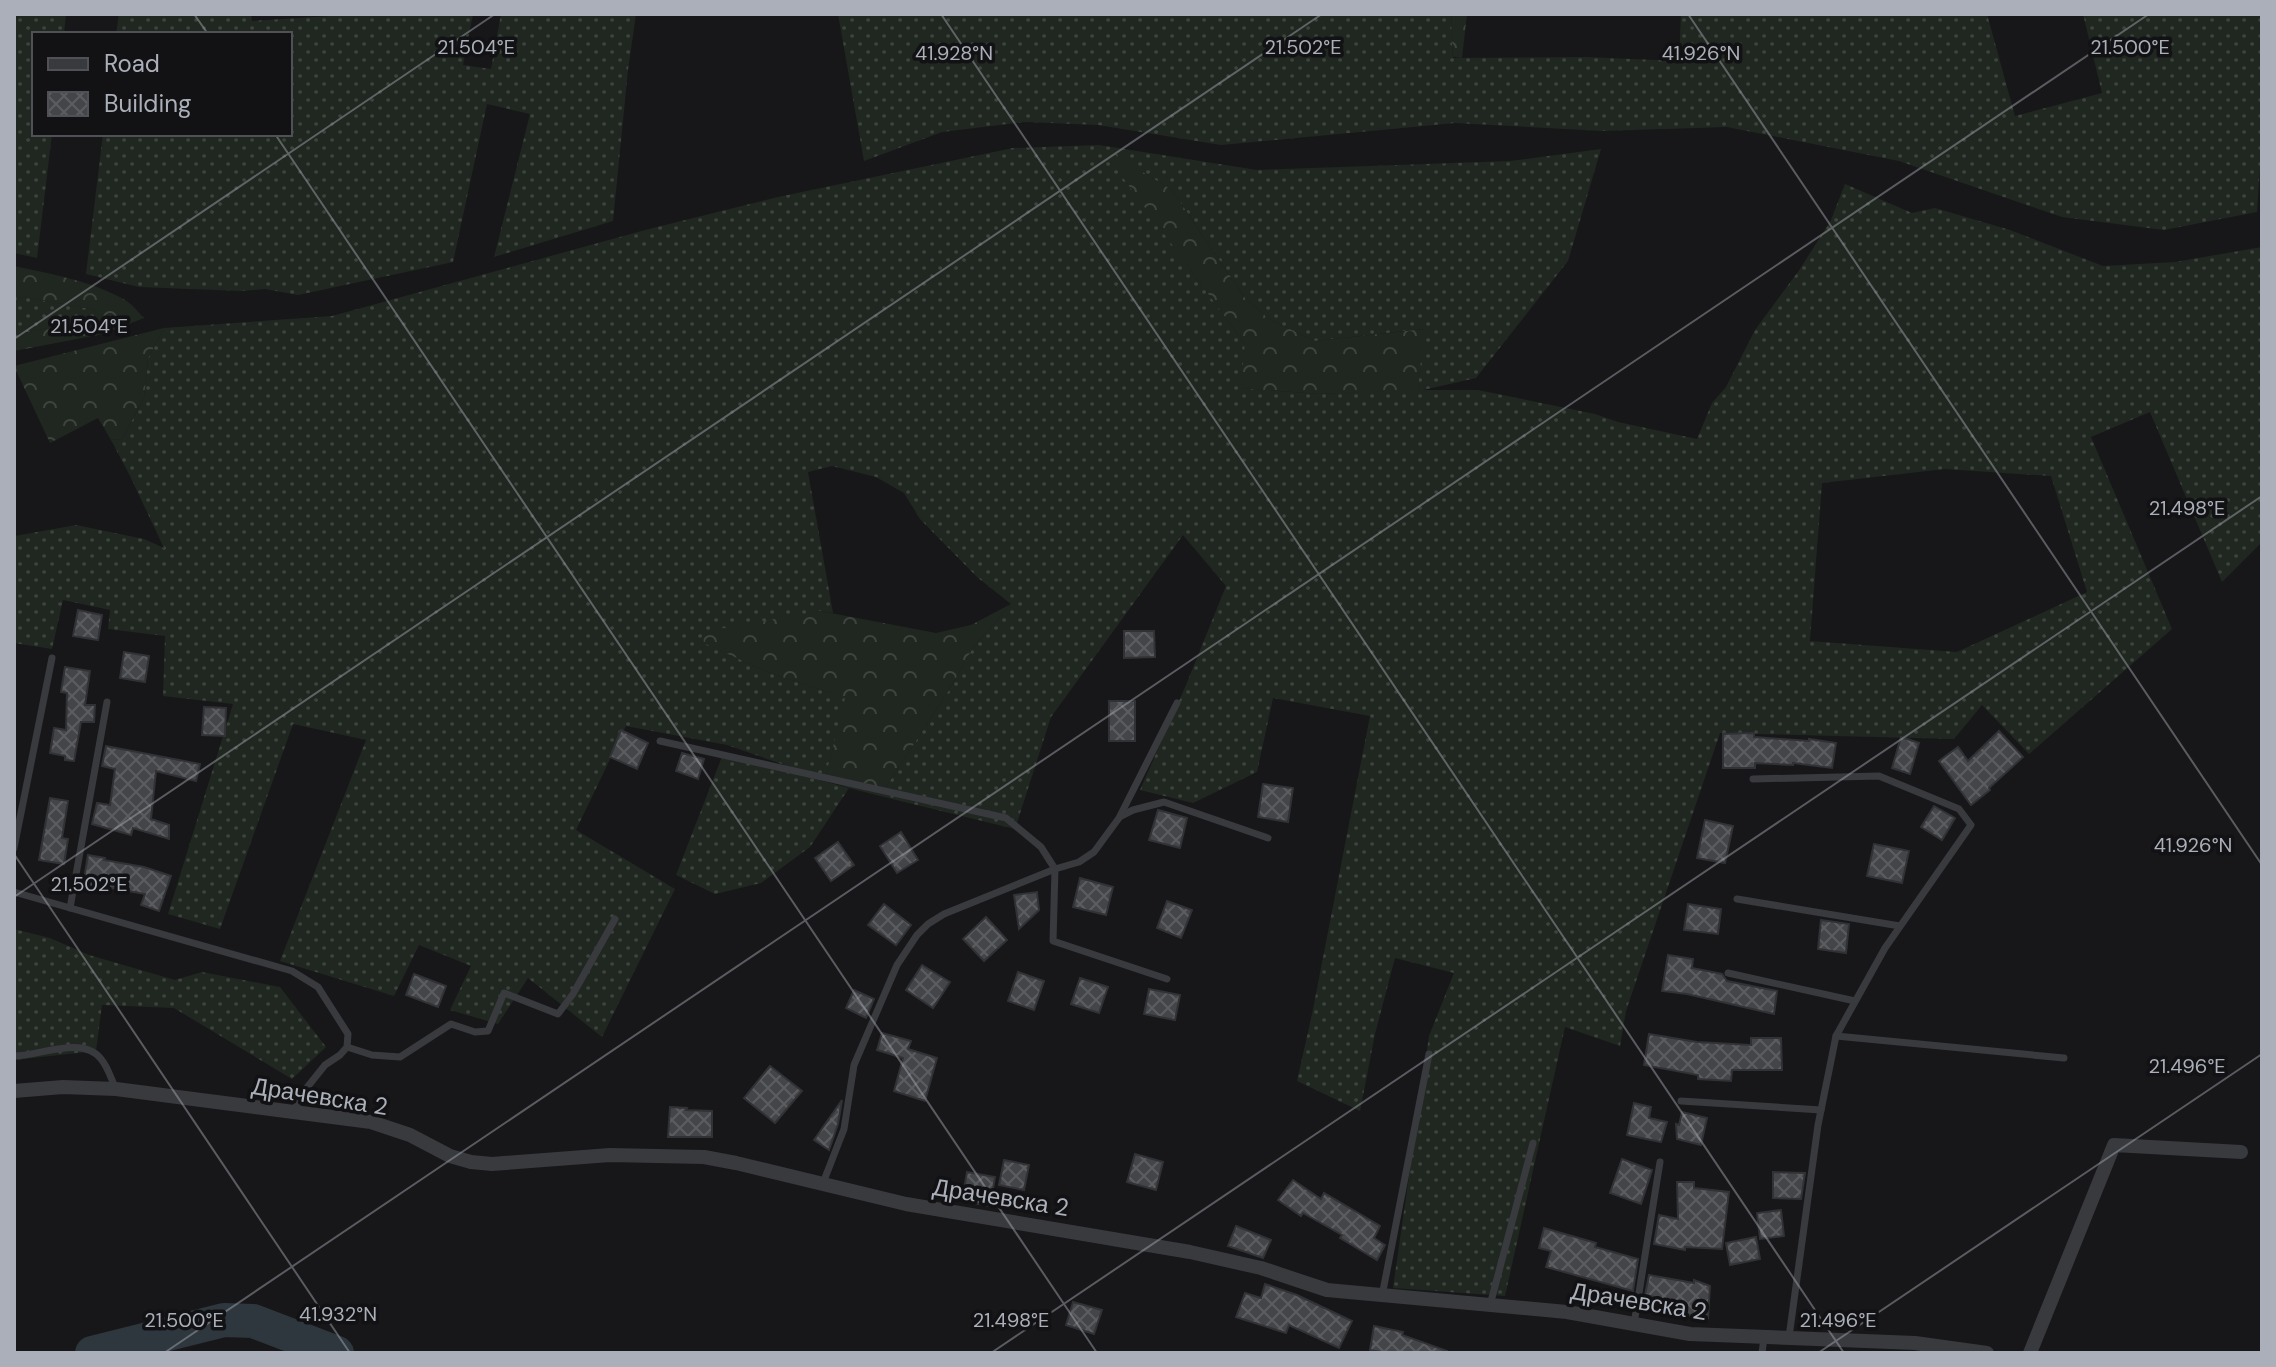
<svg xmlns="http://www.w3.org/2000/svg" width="2276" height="1367" font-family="'DM Sans',sans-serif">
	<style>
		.grass { fill: url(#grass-dots); fill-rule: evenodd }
		.forest { fill: url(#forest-crowns) }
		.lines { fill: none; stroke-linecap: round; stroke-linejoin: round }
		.river { stroke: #2e373d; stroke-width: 34 }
		.building { fill: url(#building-cross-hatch); stroke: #313235; stroke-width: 2 }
		.lane { stroke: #383a3e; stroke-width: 7 }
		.street { stroke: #383a3e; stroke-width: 14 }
		.ticks { fill: none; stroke: #aaafb9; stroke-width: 2; stroke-opacity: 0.45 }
		.labels { text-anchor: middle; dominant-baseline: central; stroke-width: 7; stroke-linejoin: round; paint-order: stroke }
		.street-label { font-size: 24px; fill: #aaafb9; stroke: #121214 }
		.ticks-label { font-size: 20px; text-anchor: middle; fill: #aaafb9; stroke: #121214; stroke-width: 7; stroke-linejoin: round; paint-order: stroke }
	</style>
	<defs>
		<pattern id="grass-dots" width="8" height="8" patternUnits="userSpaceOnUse" patternTransform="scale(2)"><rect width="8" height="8" fill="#1f2720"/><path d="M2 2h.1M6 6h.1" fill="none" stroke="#3d443e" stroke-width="1.8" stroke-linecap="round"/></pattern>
		<pattern id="forest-crowns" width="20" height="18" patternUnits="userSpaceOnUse" patternTransform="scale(2)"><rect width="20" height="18" fill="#1f2720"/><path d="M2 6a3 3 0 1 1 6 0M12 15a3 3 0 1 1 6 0" fill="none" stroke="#3d443e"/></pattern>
		<pattern id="building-cross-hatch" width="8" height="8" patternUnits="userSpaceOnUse" patternTransform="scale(2)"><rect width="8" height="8" fill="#444549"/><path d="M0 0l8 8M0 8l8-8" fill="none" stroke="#5c5d61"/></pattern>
	</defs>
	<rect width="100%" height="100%" fill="#171719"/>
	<g class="grass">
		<path d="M14 14H66L64 34H34V134H52L37 258 14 253Z"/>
		<path d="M119 14H251L252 21 363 14H473L463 65 491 69 501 14H636L628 70 613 221 494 257 530 114 487 104 453 262 298 295 265 289 242 291 139 287 86 274 103 134H290V34H116Z"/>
		<path d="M838 14H1451L1453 58 1585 57 1679 61 1681 14H1987L2015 116 2102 93 2083 14H2262V139L2257 212 2164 230 2062 217 1899 161 1727 127 1602 131 1455 123 1221 145 1098 125 1025 122 942 132 864 161Z"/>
		<path d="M1099 145 1257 170 1510 161 1601 149 1568 261 1476 378 1423 390H1478L1595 414 1618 422 1697 439 1712 403 1726 387 1755 330 1800 269 1831 220 1845 184 1912 213 1935 208 2010 230 2103 266 2175 262 2262 247V542L2222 582 2150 412 2091 437 2172 629 2029 754 1982 705 1954 739 1720 733 1626 1011 1620 1046 1565 1027 1505 1296 1393 1288 1429 1036 1454 973 1395 958 1375 1034 1360 1111 1297 1081 1312 1014 1370 716 1273 698 1257 772 1193 803 1140 790 1186 685 1226 586 1183 535 1051 717 1015 829 880 796 951 687 972 649 1011 604 977 577 920 519 904 493 876 477 832 466 808 472 833 613 820 611 705 643 767 672 846 698 825 779 727 745 626 726 576 830 675 889 602 1037 528 978 498 1024 450 1010 471 966 419 945 394 996 280 961 366 740 293 724 220 929 168 914 233 704 163 696 165 636 108 629 110 610 63 600 52 649 14 643V534L15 536 76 525 144 539 164 548 130 476 111 440 122 439 144 398 148 358 164 328 332 316 649 229 778 197 1013 148ZM1101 147 1172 190 1245 298 1269 319 1315 341 1423 329 1418 389 1319 394 1242 388 1245 344ZM1945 469 2051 476 2087 592 1957 652 1810 641 1822 483Z"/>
		<path d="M23 297 96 310 95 318 14 335V304Z"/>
		<path d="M723 754 849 788 810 847 761 883 715 894 676 875Z"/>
		<path d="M14 929 50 938 89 955 175 980 202 972 280 987 326 1047 292 1079 174 1008 102 1005 96 1051 14 1060Z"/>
	</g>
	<g class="forest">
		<path d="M1451 14H1467L1462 58 1453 57Z"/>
		<path d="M1099 145 1172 190 1245 298 1269 319 1315 341 1424 329 1418 390 1319 394 1241 388 1245 344Z"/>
		<path d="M14 266C51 274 92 281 125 300 132 304 138 312 144 318L103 334 14 351V335L94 318 96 310 23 297 14 304Z"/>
		<path d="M164 328 148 358 144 398 122 439 111 440 98 418 50 443 14 366Z"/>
		<path d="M1011 604 972 649 951 687 880 796 849 788 825 779 845 698 767 672 704 643 702 632 820 611 936 633 971 625Z"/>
	</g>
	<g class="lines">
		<path class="river" d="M92 1353 224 1320 253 1321 337 1353"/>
	</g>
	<g class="building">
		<path d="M78 610 102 615 98 640 73 636Z"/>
		<path d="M1124 631H1154L1155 657 1124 658Z"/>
		<path d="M124 652 149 656 145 682 120 678Z"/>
		<path d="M65 667 90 671 85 705H95L94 722H81L74 761 65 760V756L50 753 54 728 66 730 67 693 61 692Z"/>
		<rect x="1109" y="701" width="26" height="40"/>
		<path d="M204 707 226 708 225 736 202 735Z"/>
		<path d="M621 730 648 743 637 769 610 757Z"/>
		<path d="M1999 731 2023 757 1989 788 1990 790 1971 805 1939 761 1958 747 1968 761Z"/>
		<path d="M1754 733V737L1809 741V739L1836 743 1832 768 1793 763V765L1755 763V768H1723V734Z"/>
		<path d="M1901 737 1919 743 1910 774 1892 768Z"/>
		<path d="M106 746 200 764 196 781 156 771 151 819 169 825V839L133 828 131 835 92 824 97 803 110 805 115 769 102 766Z"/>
		<path d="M682 753 704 759 698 779 676 771Z"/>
		<path d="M1263 784 1293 788 1288 822 1258 817Z"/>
		<path d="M50 798 68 801 62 838 68 839 64 864 39 860Z"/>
		<path d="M1934 806 1955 818 1942 840 1921 827Z"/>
		<path d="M1158 810 1187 818 1180 848 1149 840Z"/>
		<path d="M1705 820 1733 826 1725 863 1697 858Z"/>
		<path d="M901 832 918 860 897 873 880 846Z"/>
		<path d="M838 842 854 865 831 881 815 858Z"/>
		<path d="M1874 844 1909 851 1902 883 1867 876Z"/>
		<path d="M88 855 105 858 104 860 144 867 171 876 159 911 141 905 145 894 100 886 99 889 83 886Z"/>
		<path d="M1080 878 1113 887 1106 915 1073 907Z"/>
		<path d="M1037 892 1039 910 1019 929 1014 895Z"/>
		<path d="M1167 901 1192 910 1181 938 1157 928Z"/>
		<path d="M884 904 911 925 896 945 868 925Z"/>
		<path d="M1688 904 1721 909 1718 934 1684 930Z"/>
		<path d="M986 917 1007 940 984 961 963 939Z"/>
		<path d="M1821 920 1849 924 1846 953 1818 949Z"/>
		<path d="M1668 955 1693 959 1692 968 1722 974 1727 981 1777 991 1774 1014 1687 994 1662 991Z"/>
		<path d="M922 965 950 982 933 1008 906 990Z"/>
		<path d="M1018 972 1044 981 1034 1010 1008 1001Z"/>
		<path d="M414 974 446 986 438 1007 406 995Z"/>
		<path d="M1080 978 1108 987 1099 1013 1071 1004Z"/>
		<path d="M1149 989 1180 995 1175 1020 1144 1014Z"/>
		<path d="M854 990 874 999 866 1018 846 1008Z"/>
		<path d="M882 1033 911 1041 908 1049 937 1058 925 1101 894 1091 903 1058 877 1050Z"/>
		<path d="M1649 1034 1697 1042 1751 1045V1038H1781L1782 1070H1732L1731 1081 1698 1079V1075L1644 1065Z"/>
		<path d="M770 1066 802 1091 775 1123 744 1098Z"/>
		<path d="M842 1100 838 1124 829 1150 814 1140Z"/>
		<path d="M1634 1103 1651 1107 1649 1118 1667 1122 1661 1142 1627 1135Z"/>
		<path d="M670 1107 687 1108 686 1110 712 1111V1137H668Z"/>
		<path d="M1682 1112 1707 1118 1701 1145 1677 1139 1676 1124 1679 1125Z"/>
		<path d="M1135 1154 1163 1162 1156 1190 1127 1182Z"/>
		<path d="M1622 1159 1652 1170 1641 1204 1610 1193Z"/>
		<path d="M1004 1160 1029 1165 1024 1190 999 1185Z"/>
		<path d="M967 1172 995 1177 990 1206 962 1201Z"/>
		<path d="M1773 1172 1805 1173 1801 1199 1773 1198Z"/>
		<path d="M1293 1180 1321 1199 1324 1193 1380 1226 1374 1238 1385 1245 1377 1260 1340 1238 1342 1235 1303 1213 1301 1216 1278 1200Z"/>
		<path d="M1677 1182H1694V1188L1729 1192 1722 1249 1685 1247V1250L1654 1244 1659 1215 1678 1219Z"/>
		<path d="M1781 1210 1784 1236 1760 1239 1757 1213Z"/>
		<path d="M1236 1226 1271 1240 1263 1258 1228 1246Z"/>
		<path d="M1544 1228 1596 1243 1595 1247 1638 1259 1633 1291 1546 1267 1551 1251 1539 1248Z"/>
		<path d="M1756 1237 1760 1259 1730 1265 1726 1243Z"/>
		<path d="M1649 1275 1694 1283V1280L1710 1286 1708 1318 1652 1310 1654 1297 1645 1295Z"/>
		<path d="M1265 1284 1297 1295 1352 1321 1339 1348 1289 1325 1286 1333 1236 1317 1245 1293 1261 1298Z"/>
		<path d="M1073 1302 1102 1310 1094 1334 1066 1325Z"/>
		<path d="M1374 1326 1403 1332 1402 1335 1447 1351V1353H1386L1370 1350Z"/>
	</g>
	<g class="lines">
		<g class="lane">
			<path d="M660 741 1006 818 1041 847 1055 869 1053 941 1167 979"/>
			<path d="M1753 779 1879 776 1959 809 1971 825 1885 948 1836 1036 1818 1125 1789 1337"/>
			<path d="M1121 816 1133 810 1164 802 1268 838"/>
			<path d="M14 848 52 658"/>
			<path d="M14 892 292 971 318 987 348 1034 347 1047 340 1055 325 1065 305 1090 293 1112"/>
			<path d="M1737 899 1900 926"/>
			<path d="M70 908 107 702"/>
			<path d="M1728 973 1855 1001"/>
			<path d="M1836 1036 2064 1058"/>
			<path d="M347 1047 372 1055 400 1057 451 1024 475 1032 488 1031 504 993 558 1014 573 994 615 919"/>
			<path d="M14 1056C39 1056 83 1035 101 1059 108 1067 111 1079 116 1089"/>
			<path d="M1681 1101 1821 1110"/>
			<path d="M823 1183 844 1129 854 1065 897 965 917 935 928 924 944 914 1055 869 1079 862 1094 852 1119 818 1177 703"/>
			<path d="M1382 1296 1429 1054"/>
			<path d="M1490 1305 1533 1143"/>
			<path d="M1634 1324 1660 1162"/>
			<path d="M1762 1353 1764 1338"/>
		</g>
		<g class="street">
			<path d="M14 1091 63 1087 116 1089 371 1122 410 1135 450 1156 471 1162 492 1164 610 1155 704 1157 736 1163 906 1204 1190 1252 1261 1268 1327 1290 1567 1312 1690 1334 1915 1343 1987 1353"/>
			<path d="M2030 1353 2114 1145 2241 1152"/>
		</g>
	</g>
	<path class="ticks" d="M194 14 208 34M941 14 1844 1353M1688 14 2262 865M275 134 1097 1353M14 339 495 14M14 854 350 1353M14 897 1322 14M164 1353 2149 14M991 1353 2262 496M1818 1353 2262 1054"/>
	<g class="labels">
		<g class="street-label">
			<text transform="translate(320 1096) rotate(9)">Драчевска 2</text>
			<text transform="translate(1001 1197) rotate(9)">Драчевска 2</text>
			<text transform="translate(1639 1301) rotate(9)">Драчевска 2</text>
		</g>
	</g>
	<g class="ticks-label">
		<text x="476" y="54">21.504°E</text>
		<text x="1303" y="54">21.502°E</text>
		<text x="2130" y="54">21.500°E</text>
		<text x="954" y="60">41.928°N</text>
		<text x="1701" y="60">41.926°N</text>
		<text x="89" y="333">21.504°E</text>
		<text x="2187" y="515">21.498°E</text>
		<text x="2193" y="852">41.926°N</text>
		<text x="89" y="891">21.502°E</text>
		<text x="2187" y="1073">21.496°E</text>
		<text x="338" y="1321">41.932°N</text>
		<text x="184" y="1327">21.500°E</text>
		<text x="1011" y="1327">21.498°E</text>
		<text x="1838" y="1327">21.496°E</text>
	</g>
	<rect width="2276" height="1367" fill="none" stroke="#aaafb9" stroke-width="32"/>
	<rect x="32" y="32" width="260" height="104" fill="#121214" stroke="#4f5156" stroke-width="2"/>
	<rect x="48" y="58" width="40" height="12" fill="#383a3e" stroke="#4f5156" stroke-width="2"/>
	<text x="104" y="72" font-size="24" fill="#aaafb9">Road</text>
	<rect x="48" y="92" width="40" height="24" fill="url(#building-cross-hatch)" stroke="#4f5156" stroke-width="2"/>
	<text x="104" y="112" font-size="24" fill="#aaafb9">Building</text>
</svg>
